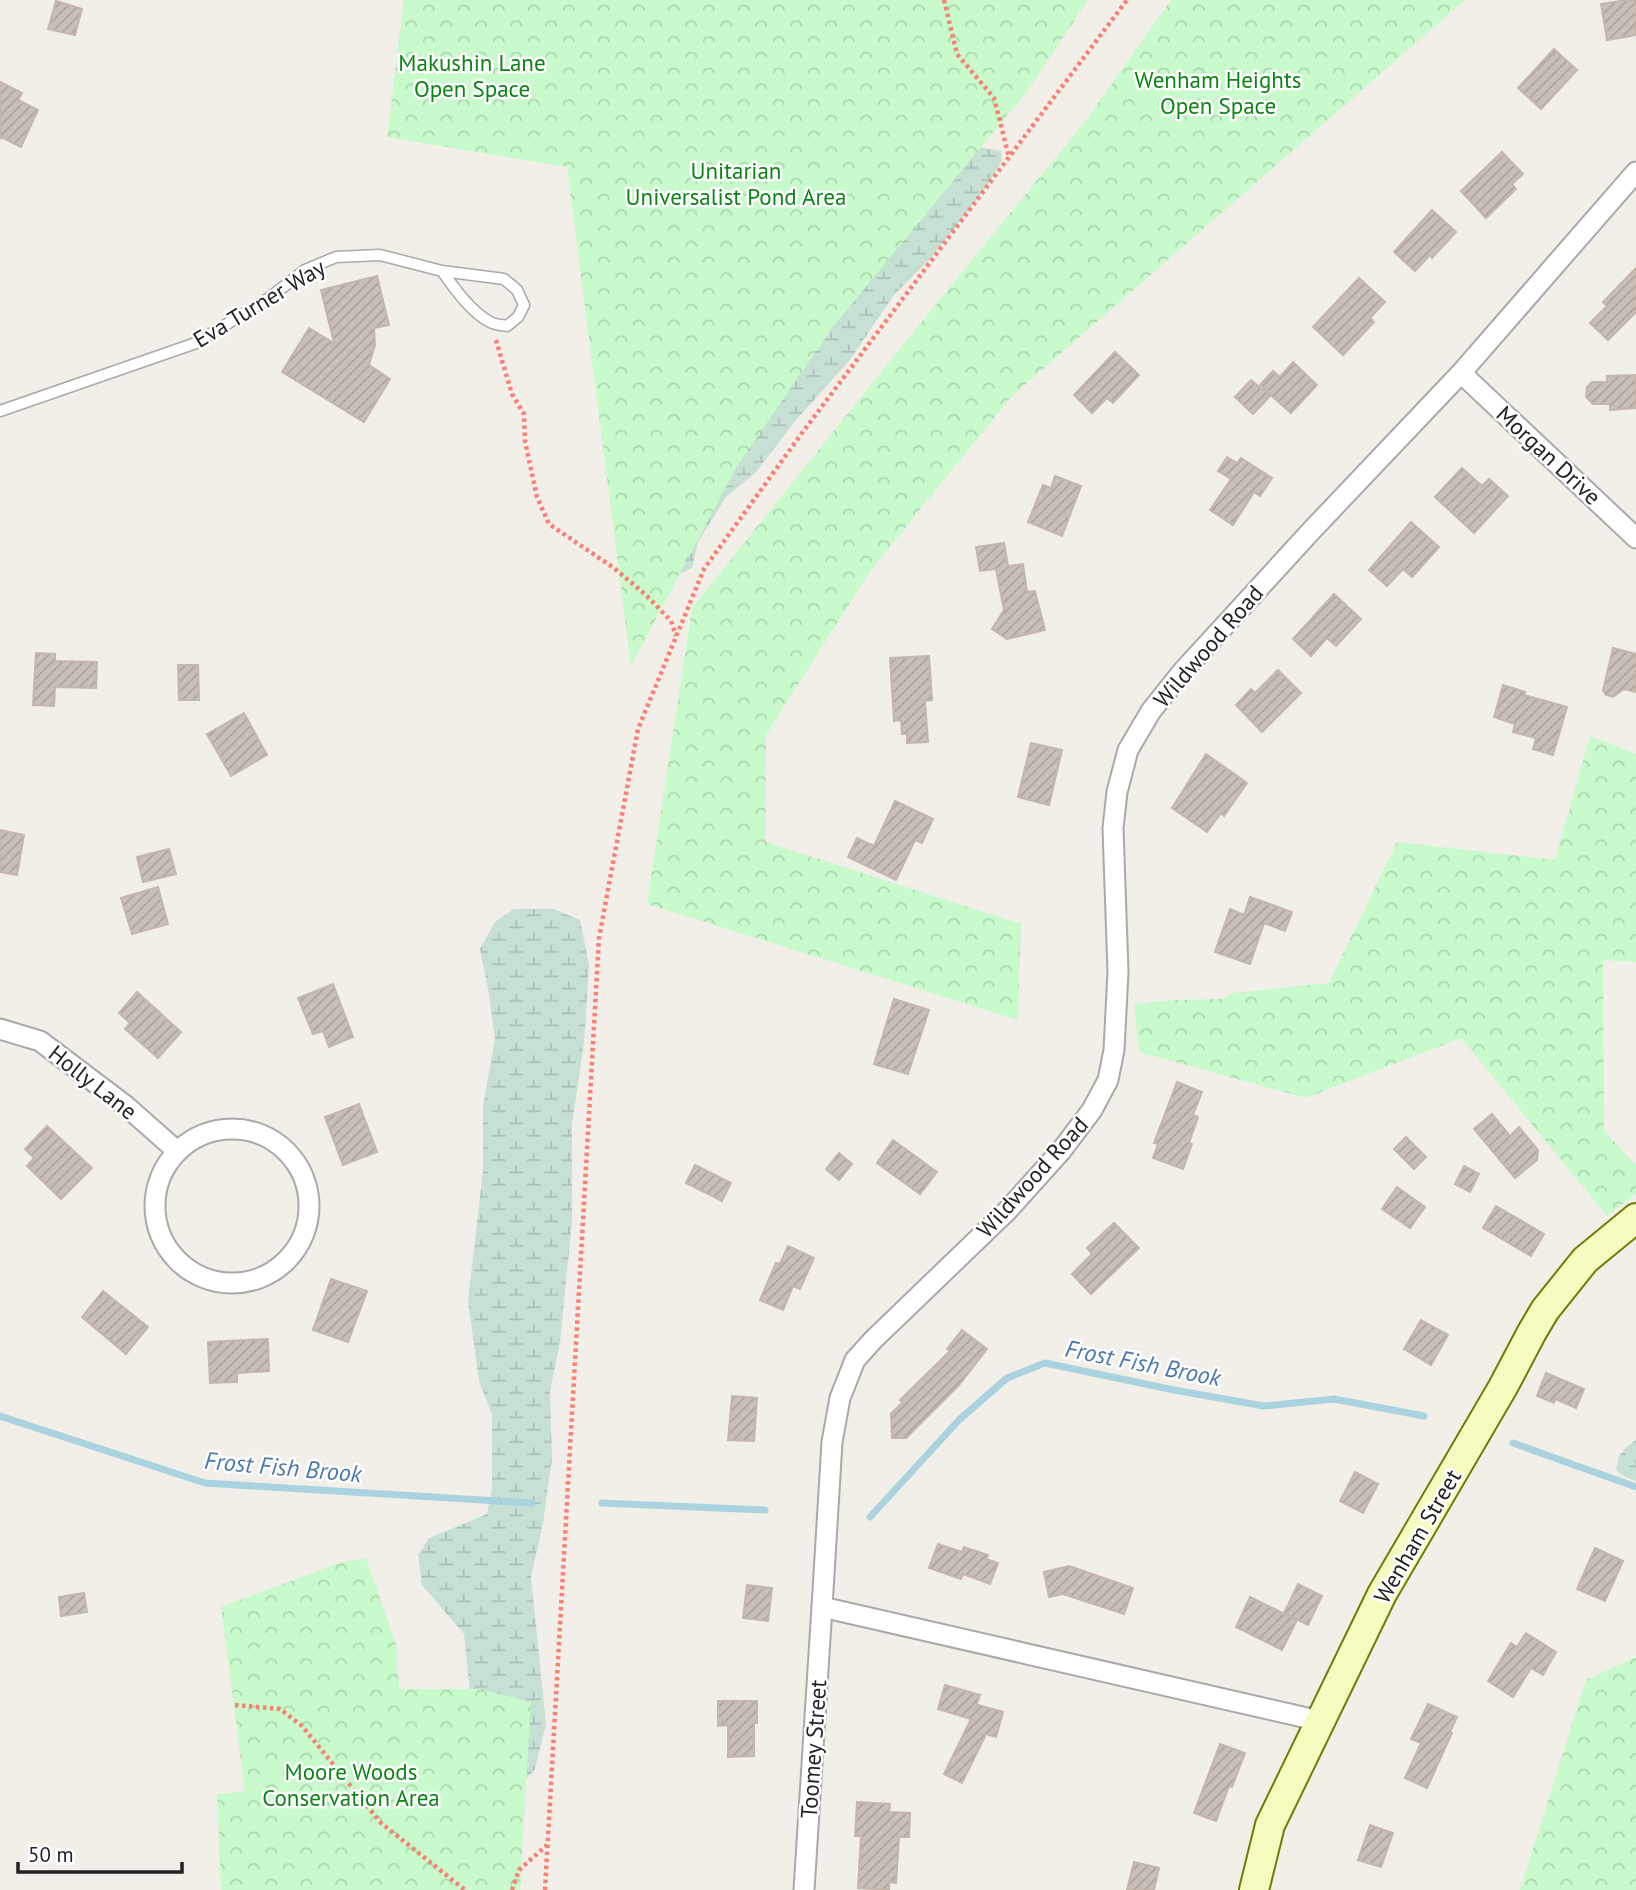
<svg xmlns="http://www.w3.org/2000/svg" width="1636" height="1890" font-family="'PT Sans',sans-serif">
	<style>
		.wetland { fill: url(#wetland-marsh) }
		.park { fill: url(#park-crowns) }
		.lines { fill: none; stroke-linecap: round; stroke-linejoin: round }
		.stream { stroke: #aad3df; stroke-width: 7 }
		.building { fill: url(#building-hatch); stroke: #c4b6ab; stroke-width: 2 }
		.service-casing { stroke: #a9a9a9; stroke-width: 13 }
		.minor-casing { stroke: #a9a9a9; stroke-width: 23 }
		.secondary-casing { stroke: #707d05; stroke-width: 32 }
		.path { stroke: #fa8072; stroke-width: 4.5; stroke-dasharray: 3.5 3.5; stroke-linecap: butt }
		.service { stroke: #fff; stroke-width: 10 }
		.minor { stroke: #fff; stroke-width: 19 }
		.secondary { stroke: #f7fabf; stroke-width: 28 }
		.labels { text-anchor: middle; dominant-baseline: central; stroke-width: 5; stroke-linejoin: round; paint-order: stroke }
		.park-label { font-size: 23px; fill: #0c8416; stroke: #fff }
		.street-label { font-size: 23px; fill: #222; stroke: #fff }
		.water-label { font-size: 24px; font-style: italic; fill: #4a7aab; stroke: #fff }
	</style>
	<defs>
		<pattern id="wetland-marsh" width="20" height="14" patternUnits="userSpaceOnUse" patternTransform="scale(1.75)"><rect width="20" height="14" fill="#c6e0d4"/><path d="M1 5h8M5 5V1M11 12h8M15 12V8" fill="none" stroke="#aac0b6"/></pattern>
		<pattern id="park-crowns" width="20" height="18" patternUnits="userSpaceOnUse" patternTransform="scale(1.75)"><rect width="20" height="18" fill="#c8facc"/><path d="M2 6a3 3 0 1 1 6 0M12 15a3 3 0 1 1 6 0" fill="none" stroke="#acd6af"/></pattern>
		<pattern id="building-hatch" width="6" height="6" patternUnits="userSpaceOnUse" patternTransform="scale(1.75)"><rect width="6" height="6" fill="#c7bfb8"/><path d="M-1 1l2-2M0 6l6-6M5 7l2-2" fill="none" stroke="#aba49e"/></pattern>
	</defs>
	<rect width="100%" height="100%" fill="#f2efe9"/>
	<g class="wetland">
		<path d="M947 142 1001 151 1002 160 988 185 931 258 894 295 849 361 796 420 756 472 726 497 698 542 692 568 656 585Z"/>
		<path d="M514 909H554L580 920 589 965 584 1042 572 1124V1221L560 1342 550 1391 552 1458 543 1523 531 1577 546 1724 535 1769 521 1785 475 1742 464 1634 422 1585 418 1555 429 1538 487 1514 492 1489V1415L479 1381 468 1301 483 1171V1106L495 1039 488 989 480 949 495 922Z"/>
		<path d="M1636 1440V1481L1625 1477 1616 1470C1618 1454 1623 1449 1636 1440Z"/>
	</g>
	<g class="park">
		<path d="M404 0H1088L1029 89 832 328 736 468 631 666 567 167 387 137Z"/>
		<path d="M1171 0H1465L1011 397 871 570 766 735V842L1021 924 1018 1020 647 904 692 608 889 362 1086 120Z"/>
		<path d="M1590 736 1636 754V962L1603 960 1604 1131 1636 1165V1194L1607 1216 1461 1038 1306 1098 1139 1052 1134 1004 1177 1000 1222 999 1232 993 1329 983 1397 842 1555 860Z"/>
		<path d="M366 1558 397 1647 399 1689H478L531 1702 520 1890H221L217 1794 245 1791 221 1607 339 1563Z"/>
		<path d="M1636 1657V1890H1520L1586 1680Z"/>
	</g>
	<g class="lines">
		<g class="stream">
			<path d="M0 1416 205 1483 531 1503"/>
			<path d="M1513 1443 1636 1487"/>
			<path d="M602 1503 765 1510"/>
			<path d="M870 1517 959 1420 1007 1378 1045 1363 1174 1390 1264 1406 1334 1399 1424 1416"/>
		</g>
	</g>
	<g class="building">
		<path d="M1627 0H1636V35L1607 40 1601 4Z"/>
		<path d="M56 1 82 9 75 35 48 29Z"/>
		<path d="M1554 49 1577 70 1541 109 1518 88Z"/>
		<path d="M0 82 22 93 18 100 38 110 21 147 1 137 0 139Z"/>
		<path d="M1502 152 1523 174 1512 184 1516 189 1486 218 1461 191Z"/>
		<path d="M1432 210 1456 232 1432 258 1430 255 1415 271 1394 252Z"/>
		<path d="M1636 268V312L1608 340 1590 323 1607 306 1603 302Z"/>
		<path d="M377 276 389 325 374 328 375 345 369 365 390 379 364 422 282 372 309 328 334 343 321 290Z"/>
		<path d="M1359 278 1385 302 1370 318 1374 322 1343 355 1313 327Z"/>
		<path d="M1115 352 1139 375 1113 403 1107 398 1092 413 1074 395Z"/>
		<path d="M1293 362 1317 385 1291 413 1260 385 1273 371 1280 377Z"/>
		<path d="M1636 375V408L1610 410V404H1593L1586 397 1587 387 1592 382H1607V376Z"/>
		<path d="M1251 380 1270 396 1253 414 1235 397Z"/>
		<path d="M1227 457 1237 463 1241 458 1272 478 1260 496 1254 492 1233 525 1210 510 1231 479 1218 471Z"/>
		<path d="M1462 468 1482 486 1489 479 1508 496 1474 533 1435 497Z"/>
		<path d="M1055 476 1081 486 1062 536 1028 522 1043 485 1051 488Z"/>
		<path d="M1411 522 1439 547 1412 577 1403 569 1387 586 1369 570Z"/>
		<path d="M1004 543 1008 566 1023 564 1027 592 1035 591 1045 630 1007 639 992 629 1004 610 996 569 980 571 976 547Z"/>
		<path d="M1334 594 1361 619 1336 646 1327 638 1311 656 1293 639Z"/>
		<path d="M1613 648 1636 654V692L1624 689 1613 697 1606 695 1603 690Z"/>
		<path d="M36 653 55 654V661L97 662 96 688 55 687 54 706 33 705Z"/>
		<path d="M929 656 932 700 925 701 928 742 907 743V734H902L901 720 894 721 890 658Z"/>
		<path d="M178 665H198L199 700H179Z"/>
		<path d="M1278 670 1301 693 1262 732 1236 705 1251 689 1255 693Z"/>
		<path d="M1503 685 1525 692 1524 695 1567 707 1553 755 1533 749 1536 738 1513 732 1515 724 1494 717Z"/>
		<path d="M244 713 267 755 231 776 207 734Z"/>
		<path d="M1031 743 1062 750 1049 805 1018 797Z"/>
		<path d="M1206 754 1247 783 1224 816 1221 813 1207 832 1172 808Z"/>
		<path d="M895 801 933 819 922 843 915 840 896 880 848 857 857 838 874 846Z"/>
		<path d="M0 830 24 835 17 875 0 872Z"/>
		<path d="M169 849 176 874 143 882 137 857Z"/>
		<path d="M158 887 168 924 132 934 121 898Z"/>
		<path d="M1250 897 1292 912 1285 931 1264 923 1250 964 1215 952 1230 909 1244 915Z"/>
		<path d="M333 984 353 1037 329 1047 323 1031 313 1034 298 998Z"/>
		<path d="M137 992 181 1032 158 1058 125 1029 130 1023 119 1013Z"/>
		<path d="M894 999 929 1010 908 1074 874 1064Z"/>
		<path d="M1177 1082 1202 1092 1193 1115 1198 1117 1189 1143 1192 1144 1183 1169 1153 1158 1158 1144 1154 1143Z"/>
		<path d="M359 1104 377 1152 343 1165 325 1117Z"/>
		<path d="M1492 1114 1510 1136 1519 1127 1538 1150 1537 1160 1515 1178 1474 1129Z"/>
		<path d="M47 1126 92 1168 61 1199 27 1166 34 1158 25 1149Z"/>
		<path d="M1406 1137 1426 1157 1414 1169 1394 1149Z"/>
		<path d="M893 1140 937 1172 920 1194 877 1163Z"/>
		<path d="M839 1153 852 1164 839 1180 826 1169Z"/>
		<path d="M695 1165 731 1183 722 1201 686 1183Z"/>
		<path d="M1464 1166 1479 1174 1470 1192 1455 1184Z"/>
		<path d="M1397 1187 1425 1207 1410 1228 1382 1209Z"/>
		<path d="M1496 1206 1544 1234 1531 1256 1483 1228Z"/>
		<path d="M1114 1223 1139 1248 1091 1294 1072 1274 1092 1254 1087 1248Z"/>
		<path d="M788 1246 814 1258 800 1289 793 1286 783 1310 760 1300 776 1263 780 1264Z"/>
		<path d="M331 1279 367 1291 348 1342 313 1330Z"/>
		<path d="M103 1291 148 1327 126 1354 82 1317Z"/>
		<path d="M1421 1320 1448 1335 1431 1365 1404 1349Z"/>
		<path d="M962 1330 987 1349 959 1385 906 1438H892L891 1414 903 1402 900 1400 950 1351 947 1349Z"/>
		<path d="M268 1339 269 1371 237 1373V1382L210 1383 208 1342Z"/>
		<path d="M1546 1373 1584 1389 1576 1408 1555 1399 1554 1403 1537 1396Z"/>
		<path d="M732 1396 757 1398 754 1441 728 1440Z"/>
		<path d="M1355 1472 1378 1484 1363 1513 1340 1501Z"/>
		<path d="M938 1544 962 1552 964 1547 988 1555 986 1559 998 1563 990 1584 963 1574 961 1579 929 1568Z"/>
		<path d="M1595 1548 1623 1561 1605 1601 1577 1589Z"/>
		<path d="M1069 1566 1133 1588 1124 1614 1063 1594 1049 1597 1044 1572Z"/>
		<path d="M1298 1584 1322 1596 1308 1625 1284 1613Z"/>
		<path d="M747 1585 772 1588 768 1621 743 1618Z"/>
		<path d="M84 1593 87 1612 61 1616 59 1597Z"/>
		<path d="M1250 1597 1297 1620 1282 1650 1236 1627Z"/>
		<path d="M1526 1633 1556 1652 1543 1675 1531 1668 1513 1697 1488 1681 1511 1643 1517 1647Z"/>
		<path d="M945 1685 980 1695 974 1712 978 1705 1003 1712 996 1737 986 1734 962 1783 944 1774 971 1719 938 1709Z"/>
		<path d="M718 1701H757V1723H754V1756L728 1757V1725L718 1726Z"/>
		<path d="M1428 1704 1457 1717 1450 1732 1452 1733 1427 1788 1405 1778 1421 1743 1411 1739Z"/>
		<path d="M1220 1744 1245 1753 1232 1787 1229 1786 1216 1821 1194 1813Z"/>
		<path d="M857 1802 890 1804 889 1812 910 1813 909 1837H899L896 1883 889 1882V1890L858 1888 861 1836H855Z"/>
		<path d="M1370 1825 1393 1833 1381 1867 1358 1860Z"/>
		<path d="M1134 1862 1159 1868 1154 1890H1127Z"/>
	</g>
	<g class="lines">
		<defs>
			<path id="service" d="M0 411 196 343 269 298 305 270 336 257 380 255 442 271 504 279 517 290 524 305 518 317 507 326C502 325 495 325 490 322 471 312 454 288 442 271"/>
			<g id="minor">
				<path d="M1461 373 1636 538"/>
				<path d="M0 1029 40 1041 126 1106 177 1151"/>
				<circle cx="232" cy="1206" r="77"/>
				<path d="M1320 1721 822 1607 832 1442 840 1398 855 1360 873 1340 1007 1211 1061 1151 1092 1110 1108 1080 1114 1050 1118 972 1113 828 1117 792 1128 750 1151 711 1183 671 1312 530 1461 373 1636 172"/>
				<path d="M804 1890 822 1607"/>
			</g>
			<path id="secondary" d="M1254 1890 1270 1825 1382 1594 1503 1387 1532 1332 1545 1310 1585 1260 1636 1218"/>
		</defs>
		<use href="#service" class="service-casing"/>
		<use href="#minor" class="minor-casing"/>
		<use href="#secondary" class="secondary-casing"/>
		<g class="path">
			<path d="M944 0 957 54 994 98 1009 157"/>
			<path d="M496 340 512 394 524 414 525 441 537 497 549 524 614 568 647 596 671 621 676 636"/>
			<path d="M235 1705 280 1709 302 1726 381 1823 465 1890"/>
			<path d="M512 1890 519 1870 547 1845"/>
			<path d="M545 1890 599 938 638 729 704 569 802 433 1127 0"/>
		</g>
		<use href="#service" class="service"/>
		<use href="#minor" class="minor"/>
		<use href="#secondary" class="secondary"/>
	</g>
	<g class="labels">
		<g class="park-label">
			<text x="472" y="62">Makushin Lane<tspan x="472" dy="26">Open Space</tspan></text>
			<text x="1218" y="79">Wenham Heights<tspan x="1218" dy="26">Open Space</tspan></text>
			<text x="736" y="170">Unitarian<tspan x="736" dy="26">Universalist Pond Area</tspan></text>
			<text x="351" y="1771">Moore Woods<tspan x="351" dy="26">Conservation Area</tspan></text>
		</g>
		<g class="street-label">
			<text transform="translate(259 303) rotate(-31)">Eva Turner Way</text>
			<text transform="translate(1549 455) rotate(43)">Morgan Drive</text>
			<text transform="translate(1208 646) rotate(-49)">Wildwood Road</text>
			<text transform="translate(93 1082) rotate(38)">Holly Lane</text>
			<text transform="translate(1032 1177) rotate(-48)">Wildwood Road</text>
			<text transform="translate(1417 1536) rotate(-60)">Wenham Street</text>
			<text transform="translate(813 1749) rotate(-86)">Toomey Street</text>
		</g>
		<g class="water-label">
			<text transform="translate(1143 1363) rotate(11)">Frost Fish Brook</text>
			<text transform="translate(283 1467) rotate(5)">Frost Fish Brook</text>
		</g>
	</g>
	<path d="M18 1862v10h164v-10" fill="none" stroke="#222222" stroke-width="3.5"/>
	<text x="28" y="1862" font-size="21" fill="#222222" stroke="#ffffff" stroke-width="5" paint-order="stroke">50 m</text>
</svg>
